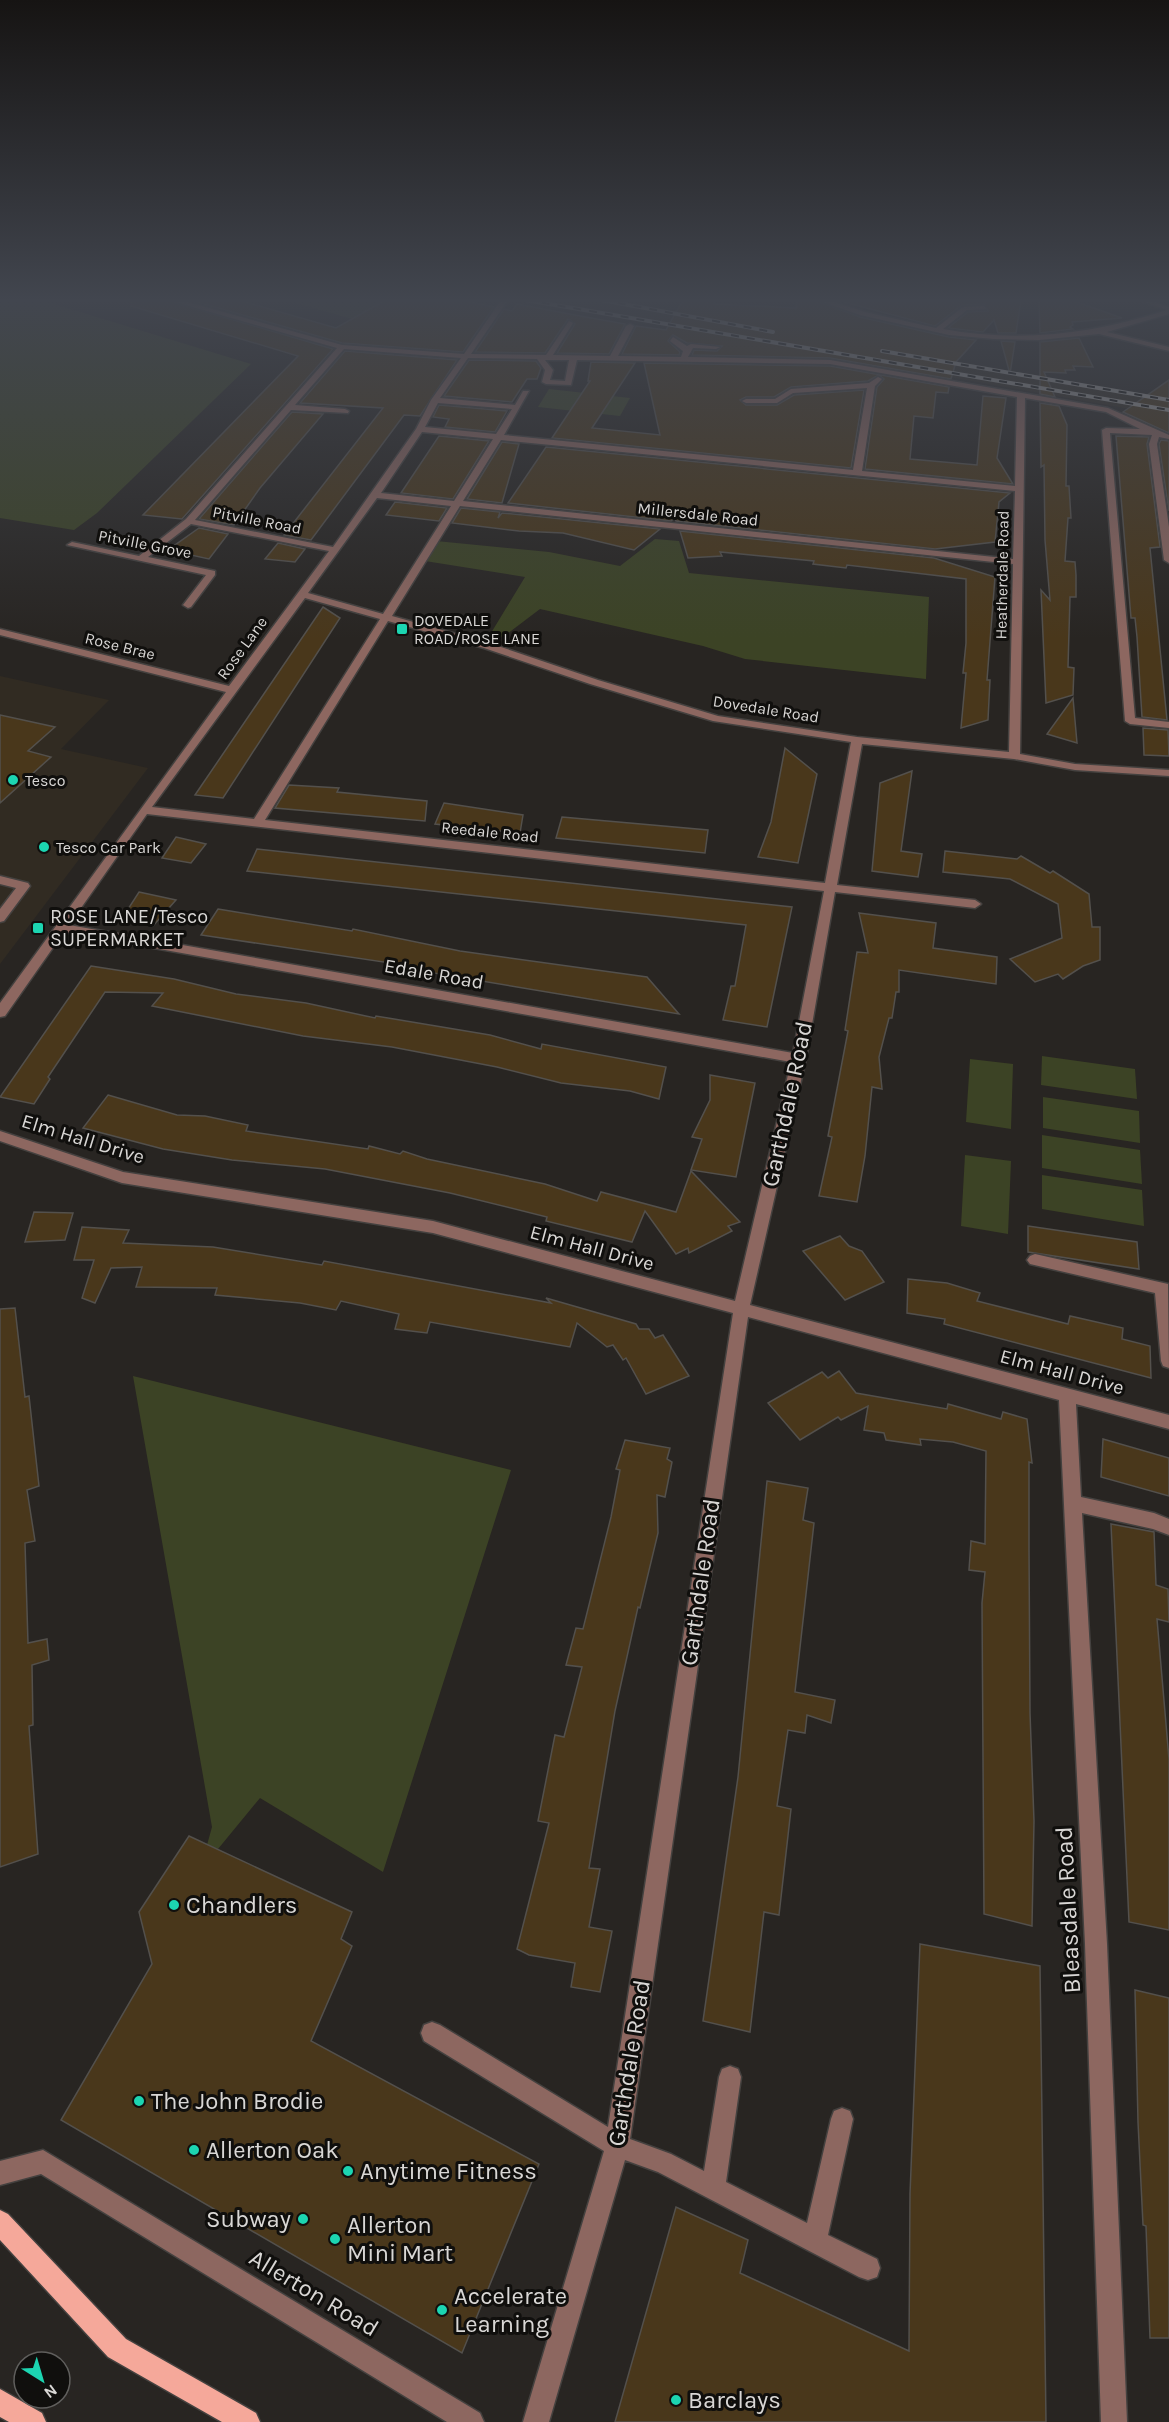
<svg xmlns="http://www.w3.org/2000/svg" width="1169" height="2422" font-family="Karla,sans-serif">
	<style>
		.built { fill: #312b22 }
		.green { fill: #3c4325 }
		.building { fill: #49371b; stroke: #53504c; stroke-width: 1.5 }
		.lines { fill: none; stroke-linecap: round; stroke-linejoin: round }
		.minor-casing { stroke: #44413f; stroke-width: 3 }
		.major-casing { stroke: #44413f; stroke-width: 3 }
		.minor { fill: #8d6760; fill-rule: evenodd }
		.major { fill: #f5a89a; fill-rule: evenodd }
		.rail-casing { stroke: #a7a5a3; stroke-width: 4 }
		.rail { stroke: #100f0d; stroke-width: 2; stroke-dasharray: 8; stroke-linecap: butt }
		.poi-dot { fill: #1cd5b1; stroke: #100f0d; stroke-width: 2 }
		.labels { text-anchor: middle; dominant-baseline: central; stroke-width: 6; stroke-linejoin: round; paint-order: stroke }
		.far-street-label { font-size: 16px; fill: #d9d7d5; stroke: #100f0d }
		.far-poi-label { font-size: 16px; fill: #d9d7d5; stroke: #100f0d; text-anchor: start }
		.poi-label { font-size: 20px; fill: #d9d7d5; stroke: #100f0d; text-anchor: start }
		.street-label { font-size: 20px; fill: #d9d7d5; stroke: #100f0d }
		.near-street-label { font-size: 24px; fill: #d9d7d5; stroke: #100f0d }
		.near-poi-label { font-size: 24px; fill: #d9d7d5; stroke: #100f0d; text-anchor: start }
	</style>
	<rect width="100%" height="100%" fill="#282522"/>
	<g class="built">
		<path d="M515 300H611L1169 399V416Z"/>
		<path d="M0 676 109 700 61 749 148 768 0 964Z"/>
	</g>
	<g class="green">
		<path d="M0 300H41L251 364 97 513 74 530 0 518Z"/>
		<path d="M285 300H386L352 319Z"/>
		<path d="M549 389 630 398 620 416 538 407Z"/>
		<path d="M655 539 679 541 689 573 929 597 926 679 745 659 703 646 540 609 503 637 491 633 525 577 425 561 436 541 549 552 620 566Z"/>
		<path d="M1042 1056 1135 1069 1137 1099 1041 1085Z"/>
		<path d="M970 1059 1013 1064 1011 1129 966 1122Z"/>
		<path d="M1043 1097 1139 1111 1140 1143 1043 1128Z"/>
		<path d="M1042 1135 1140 1150 1142 1184 1042 1168Z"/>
		<path d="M965 1155 1011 1161 1008 1234 961 1226Z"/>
		<path d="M1042 1175 1142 1190 1144 1226 1042 1209Z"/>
		<path d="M133 1376 511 1470 383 1872 260 1798 218 1849 207 1845 212 1827Z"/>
	</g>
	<g class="building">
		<path d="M132 300H166L333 349 182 519 143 515 298 356 131 306Z"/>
		<path d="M190 300H238L336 328 386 300H462L494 307 463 352 342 343Z"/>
		<path d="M683 300H716L714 304 796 308 797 300H815L860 317 949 337 976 340 956 362 951 379 830 358 692 355 694 350 717 351 722 346 687 343 673 335 668 341 680 352 679 355 622 354 636 326 666 330Z"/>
		<path d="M836 300H1021L1016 333H998L994 320 983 332 948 328 968 312 988 311 984 304 962 305 935 326Z"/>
		<path d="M1039 300H1071L1122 318 1072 322 1073 325 1070 327 1073 329 1040 333Z"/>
		<path d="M517 304 580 316 625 324 609 354 557 353 575 324 568 319 545 353 475 352 504 309 512 311Z"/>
		<path d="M1079 338 1093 367 1073 366 1075 370H1065L1066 373 1044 372 1055 397 1040 394V342Z"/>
		<path d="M1001 341 1015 342 1010 374Z"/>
		<path d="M345 351 457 360 420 416 404 415 311 540 284 535 383 408 300 403Z"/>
		<path d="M469 360 536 361 541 368 537 379H527L512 402 444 396Z"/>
		<path d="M591 362 635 363 592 428 660 435 644 363 830 366 949 387 948 393 936 392 933 418 914 416 910 459 977 465 983 396 1006 398 997 458 1013 484 865 469 877 387 884 379 879 375 868 381 791 387 774 397H746L740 400 746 405H777L794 395 864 390 851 468 552 438 590 381H588Z"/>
		<path d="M1169 380V433L1123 412Z"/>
		<path d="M1040 403 1059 406 1067 425 1066 486H1069L1071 518H1068L1065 561 1075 562 1076 575V597H1070L1068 667 1074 668 1073 695 1046 703 1041 590 1050 600 1045 540 1044 465 1041 467Z"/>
		<path d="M439 405 507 411 495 432 445 427 449 419 433 417Z"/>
		<path d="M292 412 323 414 260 488 234 525 199 519Z"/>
		<path d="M439 436 489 441 453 499 401 493Z"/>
		<path d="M1116 436 1149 437 1147 444 1160 547 1150 548 1167 720 1142 717 1137 637 1135 618H1131Z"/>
		<path d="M1161 440 1169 441V511L1159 444Z"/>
		<path d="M502 442 519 444 502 503 467 499Z"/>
		<path d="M546 447 1010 493 999 502 995 542 935 549 676 521 675 518 671 521 508 503Z"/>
		<path d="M395 502 447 508 439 521 386 515Z"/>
		<path d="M461 508 500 512 498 518 502 513 660 529 634 550 563 533 519 531 452 523Z"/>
		<path d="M199 528 228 534 209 559 168 550Z"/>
		<path d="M680 531 934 558 995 577 987 680H990L988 720 961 728 966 673H963L966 643V579L847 565 846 568 813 564 814 561 720 552 722 556 688 558Z"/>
		<path d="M278 543 305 549 295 562 265 559Z"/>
		<path d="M323 607 340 618 223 798 195 795Z"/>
		<path d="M1073 698 1077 743 1047 734Z"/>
		<path d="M0 715 55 727 28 751 51 757 0 803Z"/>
		<path d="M1143 728 1168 730 1169 756 1144 755Z"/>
		<path d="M785 748 817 774 798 863 758 857 771 822Z"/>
		<path d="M912 771 901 851 922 854 918 877 872 871 880 783Z"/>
		<path d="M289 785 339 788 337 792 427 801 425 821 275 808Z"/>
		<path d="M444 803 523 815 520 833 435 824Z"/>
		<path d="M562 817 708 830 705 853 556 838Z"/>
		<path d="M176 837 206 844 191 863 162 858Z"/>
		<path d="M257 849 792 907 767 1027 723 1020 731 986H735L746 925 247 871Z"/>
		<path d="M945 851 1017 859 1021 856 1050 873 1053 871 1089 894 1092 927H1100V960L1083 966 1063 979 1058 974 1035 982 1010 959 1062 938 1058 904 1010 879 943 872Z"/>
		<path d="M139 892 176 900 153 926 121 920Z"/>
		<path d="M218 909 352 931 353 929 460 951 647 977 679 1014 410 969 411 966 201 935Z"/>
		<path d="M859 913 936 923 933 948 997 957 996 984 899 970V992H896L892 1018H889L879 1057 882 1089 872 1087 865 1156 857 1202 819 1196 832 1137 828 1136 848 1031 845 1030 857 952 868 953Z"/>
		<path d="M91 966 174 979 236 994 306 1003 375 1018 376 1016 490 1035 541 1049 542 1044 666 1067 659 1099 630 1091 561 1083 497 1067 392 1047 303 1036 152 1006 163 993 105 992 48 1077 50 1079 34 1104 0 1097Z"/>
		<path d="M710 1075 755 1083 736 1177 691 1170 702 1139 692 1137 710 1100Z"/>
		<path d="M108 1095 177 1115 205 1116 248 1125 246 1131 368 1149 369 1146 400 1154 403 1151 427 1159 545 1184 597 1201 601 1192 676 1212 691 1171 740 1222 728 1226 732 1231 689 1253 688 1248 676 1254 645 1211 632 1242 546 1221 547 1217 450 1193 325 1169 232 1160 163 1149 83 1128Z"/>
		<path d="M34 1212 73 1213 65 1240 25 1242Z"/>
		<path d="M1028 1226 1137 1242 1139 1269 1028 1252Z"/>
		<path d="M82 1227 129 1230 123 1243 213 1247 322 1265 324 1261 551 1303 546 1298 636 1324 639 1329H649L655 1338 663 1335 689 1376 646 1394 626 1358 623 1360 613 1345 607 1347 577 1323 570 1347 430 1322 427 1333 395 1329 399 1314 341 1301 336 1310 300 1303 215 1295 217 1288 136 1287 142 1267 111 1268 95 1303 82 1298 94 1260H74Z"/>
		<path d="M840 1236 849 1246 862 1251 884 1282 845 1300 803 1251Z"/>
		<path d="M908 1279 947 1283 980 1293 977 1301 1068 1324 1070 1316 1123 1328 1122 1339 1150 1346 1151 1378 944 1324 945 1319 907 1313Z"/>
		<path d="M15 1308 25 1397 29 1396 39 1486 27 1490 35 1541 25 1543 28 1643 47 1639 49 1660 32 1665 33 1725 29 1726 38 1854 0 1867V1309Z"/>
		<path d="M839 1371 856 1393 947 1409 948 1404 1001 1419 1003 1412 1027 1419 1032 1463 1029 1462V1547L1030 1713 1034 1821 1032 1926 984 1914 982 1603 985 1572 969 1570 971 1541 985 1544 986 1451 953 1442 920 1439 921 1445 886 1440 884 1433 864 1430 868 1406 841 1420 838 1417 800 1440 768 1403 822 1372 828 1378Z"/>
		<path d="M1103 1439 1169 1458V1496L1101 1477Z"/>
		<path d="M625 1440 670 1448 667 1459 672 1462 665 1497 657 1495 658 1533 640 1608 638 1607 615 1711 589 1868 600 1869 589 1927 612 1931 600 1992 571 1987 575 1963 529 1955 517 1949 549 1823 538 1821 555 1735 564 1737 582 1667 566 1665 576 1628 583 1629 611 1517 620 1470 616 1469Z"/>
		<path d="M767 1481 808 1488 803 1520 814 1523 795 1692 835 1700 831 1723 807 1715 805 1733 788 1730 777 1806 791 1809 779 1915 764 1912 750 2032 703 2021 738 1777Z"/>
		<path d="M1111 1524 1154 1532 1156 1585 1168 1589 1169 1622 1157 1619 1169 1759V1930L1129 1922Z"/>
		<path d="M189 1836 352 1912 341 1939 352 1946 311 2041 539 2164 462 2353 61 2120 152 1964 139 1912Z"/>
		<path d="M920 1944 1040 1966 1046 2422H615L676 2207 748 2240 740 2273 909 2351 910 2194Z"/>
		<path d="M1135 1990 1169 1998V2338H1150L1146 2226 1143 2225 1138 2122Z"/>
	</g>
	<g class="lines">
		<defs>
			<g id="minor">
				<path d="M168 300H180L342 345 464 354 501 300H508L471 354 546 355 569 321 573 323 553 355 610 356 626 326 630 324 634 326 618 356 681 357 683 351 670 341 673 337 687 346 691 344 720 347 716 349 693 348 688 357 830 360 1108 408 1169 435V439L1159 437 1157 444 1169 527V563L1164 560 1149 444 1152 435 1110 433 1135 718 1169 722V728L1130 724 1125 721 1102 430 1106 428 1140 429 1106 412 1025 398 1020 754 1075 764 1169 770V776L1075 770 1014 759 862 744 837 885 975 900 981 904 975 908 835 892 806 1059 750 1305 1169 1415V1429L1076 1404 1081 1497 1154 1513 1169 1519V1535L1153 1529 1082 1513 1107 1944 1127 2422H1101L1085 1944 1059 1400 748 1317 630 2139 671 2154 704 2171 719 2077 722 2069 730 2066 738 2069 741 2077 726 2182 807 2223 831 2119 834 2111 842 2108 850 2111 853 2119 828 2235 877 2259 880 2268 877 2277 868 2280 859 2277 658 2172 625 2160 549 2422H523L604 2151 424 2041 421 2033 424 2025 432 2022 440 2025 608 2127 733 1313 433 1233 122 1183 0 1141V1131L123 1172 433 1221 735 1301 791 1062 64 932 5 1016 0 1017V1003L226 692 0 635V629L229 686 329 551 191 524 148 557 215 571V575L191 607 188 608 183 605 206 575 67 545 72 542 139 556 186 519 337 348ZM344 349 461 358 431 400 416 429 333 547 195 520 291 410 348 413 349 411 345 409 295 405ZM468 358 537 359 545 370 542 382 546 384 571 385 577 360 830 364 1017 397 1015 486 862 471 875 386 882 379 878 377 869 383 791 389 775 399H746L742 401 746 403H777L793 393 867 388 853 470 504 435 529 391H523L515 405 440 398ZM545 360H569L565 381 550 380 553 370ZM438 403 512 409 496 434 425 427ZM422 432 493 439 454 501 381 493ZM501 440 1015 491 1013 559 463 501ZM377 498 451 506 383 614 308 593ZM460 506 1013 564 1009 752 857 737 718 716 598 680 492 644 392 616ZM305 598 380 619 254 819 152 807ZM388 621 484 648 590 684 713 721 851 742 825 883 265 820ZM147 814 824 891 793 1053 69 925Z"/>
				<path d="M817 300H828L865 312 936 328 963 307 984 306 986 309 967 310 943 329C1019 343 1094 334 1167 310L1139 300H1150L1169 307V314L1107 332 1169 347V351L1099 334 1039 340 994 339 949 335 860 315Z"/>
				<path d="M0 876 28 883 30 886 4 921 0 922V909L16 888 0 884Z"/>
				<path d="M1035 1254 1168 1284 1169 1368 1163 1366 1161 1361 1155 1293 1030 1264 1027 1260 1030 1256Z"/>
				<path d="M43 2150 480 2413 484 2422H447L41 2174 0 2185V2161Z"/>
			</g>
			<g id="major">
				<path d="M0 2210 8 2214 126 2339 256 2413 260 2422H222L108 2357 0 2240Z"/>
				<path d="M0 2389 42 2413 46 2422H9L0 2417Z"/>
			</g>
		</defs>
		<use href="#minor" class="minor-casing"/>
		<use href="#major" class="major-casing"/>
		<use href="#minor" class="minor"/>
		<use href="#major" class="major"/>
		<defs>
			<g id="rail">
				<path d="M526 300 1169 410"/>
				<path d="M602 300 773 332"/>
				<path d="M882 351 1169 400"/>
			</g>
		</defs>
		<use href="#rail" class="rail-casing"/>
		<use href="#rail" class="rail"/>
	</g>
	<linearGradient id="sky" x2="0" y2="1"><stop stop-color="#161413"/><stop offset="0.47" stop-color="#42464f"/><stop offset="1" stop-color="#42464f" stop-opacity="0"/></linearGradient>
	<rect width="1169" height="639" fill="url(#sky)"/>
	<g class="poi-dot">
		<rect x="396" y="623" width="12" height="12" rx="3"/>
		<circle cx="13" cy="780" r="6"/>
		<circle cx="44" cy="847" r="6"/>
		<rect x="32" y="922" width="12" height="12" rx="3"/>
		<circle cx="174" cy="1905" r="6"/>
		<circle cx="139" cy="2101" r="6"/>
		<circle cx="194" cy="2150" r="6"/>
		<circle cx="348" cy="2171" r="6"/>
		<circle cx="303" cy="2219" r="6"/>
		<circle cx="335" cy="2239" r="6"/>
		<circle cx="442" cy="2310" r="6"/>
		<circle cx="676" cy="2400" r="6"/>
	</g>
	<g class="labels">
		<g class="far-street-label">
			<text transform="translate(698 514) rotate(6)">Millersdale Road</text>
			<text transform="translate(257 520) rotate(11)">Pitville Road</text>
			<text transform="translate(145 544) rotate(11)">Pitville Grove</text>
			<text transform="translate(1002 575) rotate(-89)">Heatherdale Road</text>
			<text transform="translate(120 646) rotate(14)">Rose Brae</text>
			<text transform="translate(242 648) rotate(-54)">Rose Lane</text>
			<text transform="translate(766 709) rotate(9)">Dovedale Road</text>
			<text transform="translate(490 832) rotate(6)">Reedale Road</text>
		</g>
		<g class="far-poi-label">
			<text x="414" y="620">DOVEDALE<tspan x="414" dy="18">ROAD/ROSE LANE</tspan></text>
			<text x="25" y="780">Tesco</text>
			<text x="56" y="847">Tesco Car Park</text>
		</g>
		<g class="poi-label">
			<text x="50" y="916">ROSE LANE/Tesco<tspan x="50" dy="23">SUPERMARKET</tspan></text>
		</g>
		<g class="street-label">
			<text transform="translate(434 974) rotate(10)">Edale Road</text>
			<text transform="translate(83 1139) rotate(17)">Elm Hall Drive</text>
			<text transform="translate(592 1248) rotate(15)">Elm Hall Drive</text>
			<text transform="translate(1062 1372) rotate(15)">Elm Hall Drive</text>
		</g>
		<g class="near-street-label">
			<text transform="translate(787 1104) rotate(-78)">Garthdale Road</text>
			<text transform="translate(700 1582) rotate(-82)">Garthdale Road</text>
			<text transform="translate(1068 1910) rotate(-93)">Bleasdale Road</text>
			<text transform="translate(629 2063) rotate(-81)">Garthdale Road</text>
			<text transform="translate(314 2293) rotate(31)">Allerton Road</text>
		</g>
		<g class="near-poi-label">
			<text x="186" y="1905">Chandlers</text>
			<text x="151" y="2101">The John Brodie</text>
			<text x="206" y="2150">Allerton Oak</text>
			<text x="360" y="2171">Anytime Fitness</text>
			<text x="291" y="2219" text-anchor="end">Subway</text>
			<text x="347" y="2225">Allerton<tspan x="347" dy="28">Mini Mart</tspan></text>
			<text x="454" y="2296">Accelerate<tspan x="454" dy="28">Learning</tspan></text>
			<text x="688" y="2400">Barclays</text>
		</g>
	</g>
	<g transform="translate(42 2380) rotate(143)"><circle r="28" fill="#100f0d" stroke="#605f5d" stroke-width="1.5"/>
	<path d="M0-4.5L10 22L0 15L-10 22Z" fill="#1cd5b1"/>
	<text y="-9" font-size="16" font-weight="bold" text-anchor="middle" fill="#d9d7d5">N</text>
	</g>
</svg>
